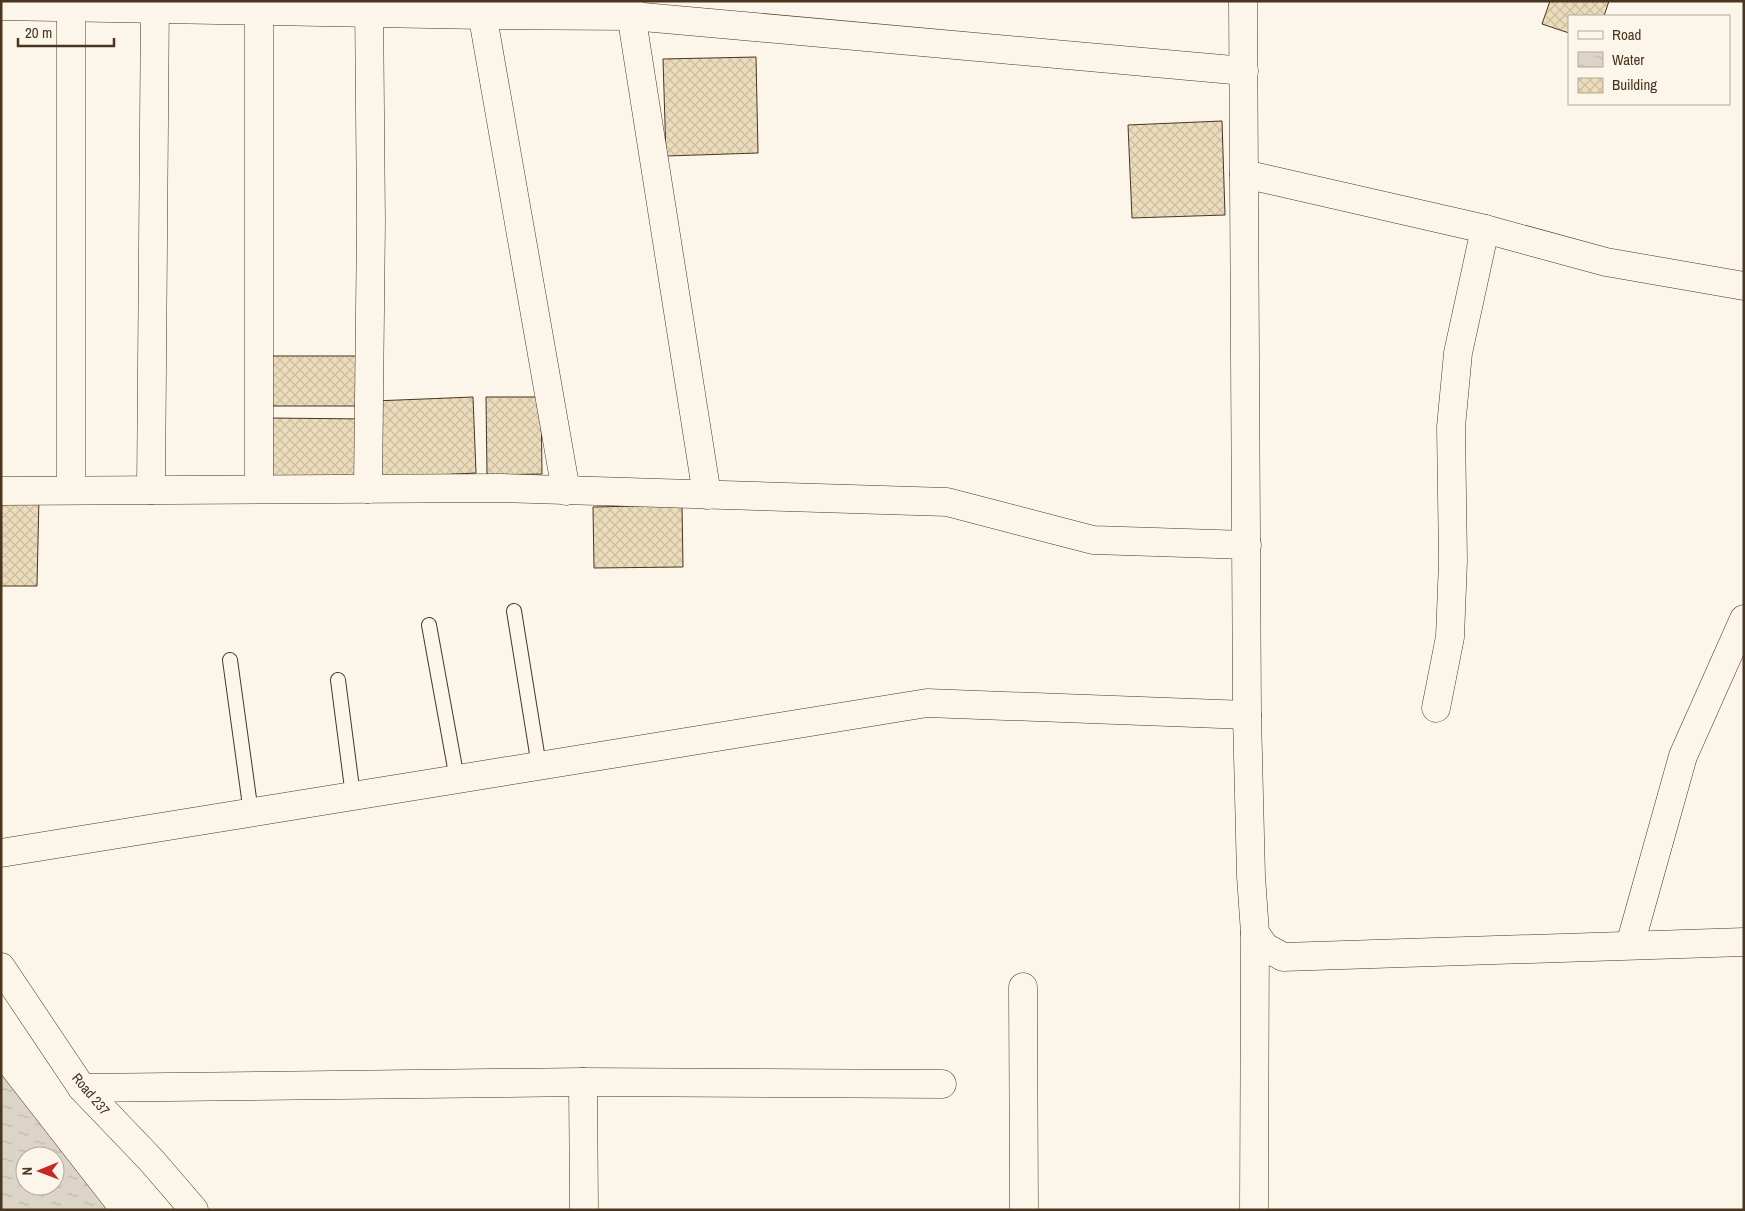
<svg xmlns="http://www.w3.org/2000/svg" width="1745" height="1211" font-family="'Archivo Narrow',sans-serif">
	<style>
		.water { fill: url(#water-ripples); stroke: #887966; fill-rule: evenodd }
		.building { fill: url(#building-cross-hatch); stroke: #4a3520 }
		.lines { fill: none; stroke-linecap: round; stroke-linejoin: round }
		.lane-casing { stroke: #4a3520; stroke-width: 16 }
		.street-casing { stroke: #4a3520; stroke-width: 29 }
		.secondary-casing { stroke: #4a3520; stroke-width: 29 }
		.lane { stroke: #fbf6e9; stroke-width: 14 }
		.street { stroke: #fbf6e9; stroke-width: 28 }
		.secondary { stroke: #fbf6e9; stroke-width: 28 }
		.labels { text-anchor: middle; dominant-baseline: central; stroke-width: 4; stroke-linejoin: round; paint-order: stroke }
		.street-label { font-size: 14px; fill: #4a3520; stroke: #fbf6e9 }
	</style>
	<defs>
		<pattern id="water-ripples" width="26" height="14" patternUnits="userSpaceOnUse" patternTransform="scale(1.25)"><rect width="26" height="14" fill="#dcd4c6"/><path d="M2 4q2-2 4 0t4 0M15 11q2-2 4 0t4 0" fill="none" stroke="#beb7aa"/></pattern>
		<pattern id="building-cross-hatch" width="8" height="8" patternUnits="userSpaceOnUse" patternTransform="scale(1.25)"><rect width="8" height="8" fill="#ecdcbc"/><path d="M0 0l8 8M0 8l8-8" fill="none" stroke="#ccbda1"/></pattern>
	</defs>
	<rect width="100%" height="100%" fill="#fbf6e9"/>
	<path class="water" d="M1 1074 107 1210H1ZM25 1156H55V1186H25Z"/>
	<g class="building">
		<path d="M1550 1H1609L1604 16H1569V33L1542 24Z"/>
		<path d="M756 57 758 153 666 156 663 59Z"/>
		<path d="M1222 121 1225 215 1132 218 1128 125Z"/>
		<rect x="267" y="356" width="92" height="50"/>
		<path d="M473 397 476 473 377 478 374 401Z"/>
		<path d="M486 397H541L542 474 487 475Z"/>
		<path d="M268 418 366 419 365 479 268 478Z"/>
		<path d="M1 497H39L37 586H1Z"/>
		<path d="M682 505 683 567 594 568 593 507Z"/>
	</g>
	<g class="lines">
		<defs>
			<g id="lane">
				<path d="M514 611 539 766"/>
				<path d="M429 625 457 779"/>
				<path d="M230 660 251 813"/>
				<path d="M338 680 353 796"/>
			</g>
			<g id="street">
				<path d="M259 1V489"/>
				<path d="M480 1 566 491"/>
				<path d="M629 1 707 495"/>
				<path d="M1 6 482 15 632 16 1244 71"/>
				<path d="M1244 174 1485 229 1606 262 1744 286"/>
				<path d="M368 489 371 222 369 1"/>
				<path d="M71 490V1"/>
				<path d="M151 490 155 1"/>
				<path d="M1 491 500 488 947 502 1093 540 1247 545"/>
				<path d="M1436 708 1450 637 1453 561 1451 427 1458 353 1485 229"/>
				<path d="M1 853 927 703 1247 715"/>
				<path d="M1630 945 1683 756 1744 619"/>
				<path d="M1023 987 1024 1210"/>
				<path d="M583 1082 584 1210"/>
				<path d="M82 1088 583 1082 942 1084"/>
				<path d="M1254 1210 1255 933"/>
			</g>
			<g id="secondary">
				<path d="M1243 1 1247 715 1251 876 1255 933 1265 947 1283 957 1744 942"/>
				<path d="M1 967 82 1088 151 1160 194 1210"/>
			</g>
		</defs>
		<use href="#lane" class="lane-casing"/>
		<use href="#street" class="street-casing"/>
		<use href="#secondary" class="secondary-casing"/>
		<use href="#lane" class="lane"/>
		<use href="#street" class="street"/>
		<use href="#secondary" class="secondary"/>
	</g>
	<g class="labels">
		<g class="street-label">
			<text transform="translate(91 1094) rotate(50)">Road 237</text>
		</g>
	</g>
	<rect width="1745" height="1211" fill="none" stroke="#4a3520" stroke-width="5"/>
	<rect x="1568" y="15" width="162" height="90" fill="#fbf6e9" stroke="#b4a999"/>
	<rect x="1578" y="31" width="25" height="8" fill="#fbf6e9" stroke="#b4a999"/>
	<text x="1612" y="40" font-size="15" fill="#4a3520">Road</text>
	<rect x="1578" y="52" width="25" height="15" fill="url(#water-ripples)" stroke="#b4a999"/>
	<text x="1612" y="65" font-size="15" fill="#4a3520">Water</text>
	<rect x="1578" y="78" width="25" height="15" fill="url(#building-cross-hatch)" stroke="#b4a999"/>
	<text x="1612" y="90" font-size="15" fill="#4a3520">Building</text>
	<g transform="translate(40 1171) rotate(269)"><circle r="24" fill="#fbf6e9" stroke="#b4a999"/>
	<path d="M0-4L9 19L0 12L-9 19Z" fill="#c62828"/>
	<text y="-8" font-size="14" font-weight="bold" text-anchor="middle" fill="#4a3520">N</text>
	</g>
	<path d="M18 38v8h96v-8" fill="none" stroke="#4a3520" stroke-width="2.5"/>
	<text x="25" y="38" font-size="15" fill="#4a3520" stroke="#fbf6e9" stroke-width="4" paint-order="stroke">20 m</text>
</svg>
